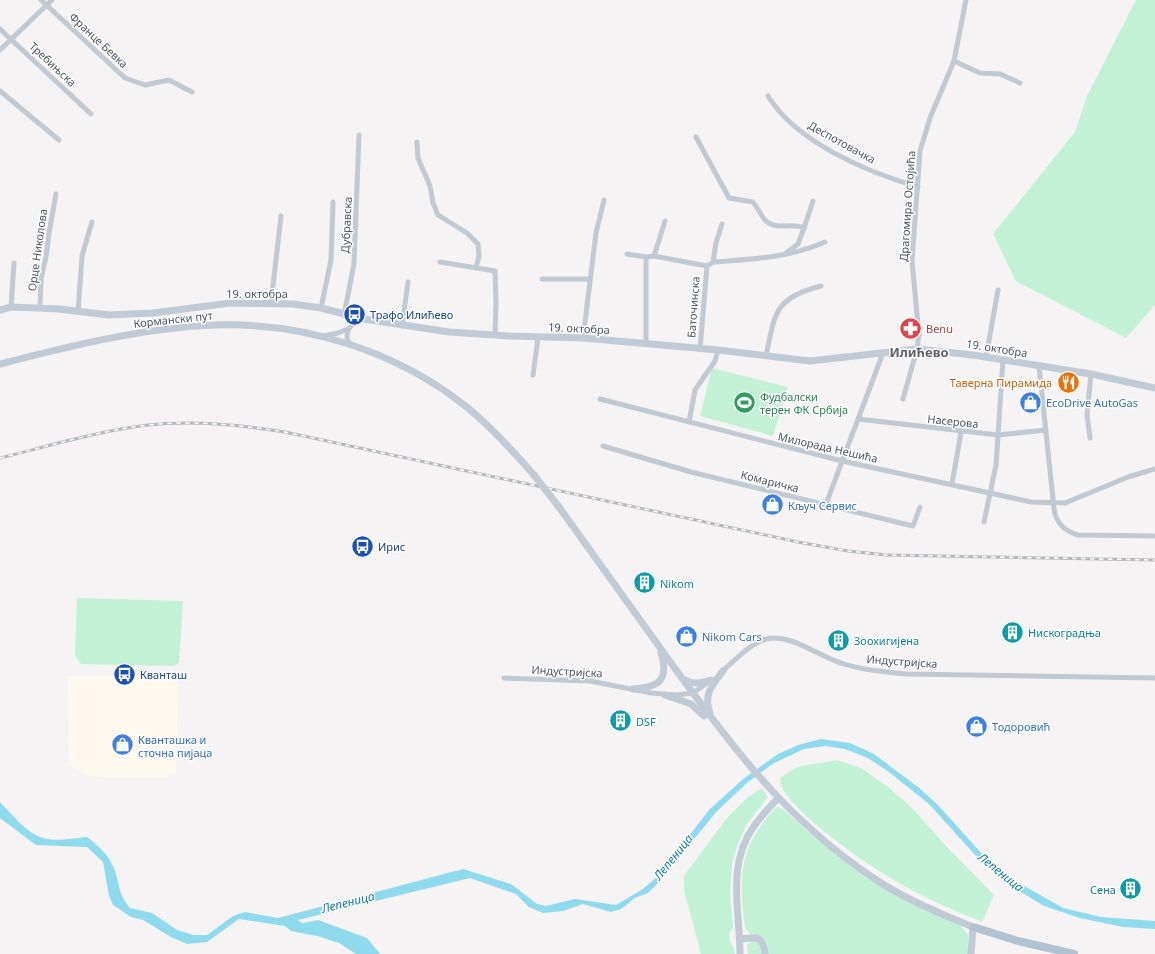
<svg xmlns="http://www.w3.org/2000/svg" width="1155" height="954" font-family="'Noto Sans',sans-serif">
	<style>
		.commercial { fill: #fdf9ef }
		.green { fill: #c3f1d5 }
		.water { fill: #90daee }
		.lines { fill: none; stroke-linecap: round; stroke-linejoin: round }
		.street { stroke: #c1cad2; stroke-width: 5 }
		.secondary { stroke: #c1cbd6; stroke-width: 7 }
		.primary { stroke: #b3c2d1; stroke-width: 8 }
		.rail-casing { stroke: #b5b8bd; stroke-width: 3 }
		.rail { stroke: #fff; stroke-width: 1.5; stroke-dasharray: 4.5; stroke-linecap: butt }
		.secondary-bridge { stroke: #c1cbd6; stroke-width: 7 }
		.labels { text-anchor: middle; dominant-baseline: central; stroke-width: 3; stroke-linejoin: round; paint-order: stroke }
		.street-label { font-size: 11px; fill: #4a5661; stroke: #fff }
		.transit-label { font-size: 11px; fill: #164399; stroke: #fff; text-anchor: start }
		.health-label { font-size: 11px; fill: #be3a42; stroke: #fff; text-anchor: start }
		.food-label { font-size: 11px; fill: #c56008; stroke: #fff; text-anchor: end }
		.leisure-label { font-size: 11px; fill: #27864d; stroke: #fff; text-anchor: start }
		.shop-label { font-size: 11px; fill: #366cbe; stroke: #fff; text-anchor: start }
		.culture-label { font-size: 11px; fill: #0d838f; stroke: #fff; text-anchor: start }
		.water-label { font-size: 12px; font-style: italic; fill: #0c7c9b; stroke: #fff }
		.quarter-label { font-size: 13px; font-weight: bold; fill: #5f6368; stroke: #fff }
	</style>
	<rect width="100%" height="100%" fill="#f5f3f3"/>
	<path class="commercial" d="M68 676 171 677 176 681 178 685 176 773 167 777H101L87 775 69 765Z"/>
	<g class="green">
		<path d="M1136 0H1155V305L1126 338 1016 281 993 234 1075 132 1087 96Z"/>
		<path d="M712 368 788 387 773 436 700 416Z"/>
		<path d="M77 598 183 601 179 663 173 666 81 664 75 655Z"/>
		<path d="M837 760 861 768 888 787 911 807 945 845 994 895 982 922C956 911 929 900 904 886 869 866 814 828 788 797 783 791 781 785 780 778L797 767Z"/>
		<path d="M762 788 768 797 747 824 738 844 732 864 730 893 733 927 729 934 730 942 734 948 735 954H701L684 890V876L727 818 748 797Z"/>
		<path d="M778 807 783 809 814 837 860 871 961 926 968 935V954H767L758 935 750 934 745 928C740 889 737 856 763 823 767 817 772 810 778 807Z"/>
		<path d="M753 940 759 942 763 954H748L747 945Z"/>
	</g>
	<path class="water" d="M821 739 850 743 874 754 918 787 938 805 982 854 1014 880 1063 908 1101 917 1155 921V929L1123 927 1080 918 1044 906 1011 886 985 866 929 804 889 772 868 758 845 749 825 746 804 749 774 763 748 782 716 812 662 879 648 893 635 898 621 909 611 912 583 904 563 911 543 913 529 907 516 894 470 878 298 920 302 923 318 920 367 938 380 954H356L339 943 317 936 291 931 285 926 239 919 207 942 187 944 171 937 143 920 131 917 113 905 109 896 103 862 87 847 36 845 0 818V802C12 814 26 833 43 838 56 842 74 838 87 837 100 847 110 856 115 871 120 886 118 893 130 908L152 913 177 930 193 935H207L233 916 245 912 278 918 463 869 511 884 537 904 546 906 575 899 616 905 643 889 659 875 709 810 743 779 778 754 798 745Z"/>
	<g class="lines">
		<g class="street">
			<path d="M41 0 125 78 145 85 169 80 192 92"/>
			<path d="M0 29 91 114"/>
			<path d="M0 50 52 0"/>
			<path d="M954 61 980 73 1000 74 1020 83"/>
			<path d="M0 91 59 140"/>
			<path d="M768 96C796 142 867 172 918 187"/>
			<path d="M696 137 729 198 753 202C758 208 761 216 766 221 778 231 792 222 804 228L798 244 785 254"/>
			<path d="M417 142 418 158 430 186 433 203 438 215 467 233 478 244 479 256 476 268"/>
			<path d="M804 228 813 201"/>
			<path d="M627 254 646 257"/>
			<path d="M654 256 707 266"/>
			<path d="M440 262 495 271 496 303 495 335"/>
			<path d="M713 262C753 259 788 258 825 242"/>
			<path d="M542 279H590"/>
			<path d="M271 303 281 216"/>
			<path d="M11 307 14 263"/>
			<path d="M40 308 41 279 46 257 49 233 56 194"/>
			<path d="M321 308 331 260 333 202"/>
			<path d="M78 312 82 256 92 222"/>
			<path d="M344 315 354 264 359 135"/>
			<path d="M402 326 408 282"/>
			<path d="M323 336 338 333 348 329"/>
			<path d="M583 338 596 233 604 200"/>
			<path d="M646 343V257L654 256 665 221"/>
			<path d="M349 344C343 331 351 323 363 319"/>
			<path d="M700 349 707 266 713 262 716 243 722 224"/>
			<path d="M766 356C775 313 774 298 821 286"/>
			<path d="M986 357 998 290"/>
			<path d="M1039 366 1054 509C1056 523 1064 531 1078 535L1155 536"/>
			<path d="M533 375 538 338"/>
			<path d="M600 399 842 461 1031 502 1065 503 1128 477 1155 469"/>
			<path d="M903 399 917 349 919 335 912 261 920 151 930 118 954 61 966 0"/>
			<path d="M858 419 998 435 1046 430"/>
			<path d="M689 422 695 390 715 361 718 350"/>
			<path d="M1090 438 1087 415 1091 374"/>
			<path d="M603 446 691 472 913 526 920 507"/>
			<path d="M952 484 961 432"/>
			<path d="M826 504 883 353"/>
			<path d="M984 522 996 465 1003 360"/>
			<path d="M721 672C735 661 749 644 766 639 790 633 818 656 841 663 862 670 885 672 907 674L1155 678"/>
			<path d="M504 678 590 681 651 693 676 695 693 693 707 683"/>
		</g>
		<g class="secondary">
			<path d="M0 310 11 307 59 309 109 315 153 313 230 303 293 304 321 308 364 319 449 332 509 336 583 338 718 350 810 361 917 349 973 355 1091 374 1155 388"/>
			<path d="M0 364C70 346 142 328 214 325 305 322 397 351 468 408 492 428 513 451 534 475"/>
			<path d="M559 507C598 562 637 616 676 670 736 752 788 821 875 879 905 899 939 913 973 927L971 954"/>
			<path d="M685 680C694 685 701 683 711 680"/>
			<path d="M633 689C660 687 669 680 661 652"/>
			<path d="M665 695 691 704 704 716"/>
			<path d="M710 713C703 695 712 685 723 671"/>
			<path d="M740 939C756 937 763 935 765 954"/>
			<path d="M740 954C740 911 726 865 754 826 761 816 770 807 778 798"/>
		</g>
		<path class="primary" d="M973 927 1018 941 1074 954"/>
		<defs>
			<path id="rail" d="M0 458C49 446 98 431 148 425 194 420 240 425 285 432L798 542 848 551 887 555 1155 560"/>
		</defs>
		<use href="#rail" class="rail-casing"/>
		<use href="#rail" class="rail"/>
		<path class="secondary-bridge" d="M534 475 559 507"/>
	</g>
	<defs>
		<symbol id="bus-disc" viewBox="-11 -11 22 22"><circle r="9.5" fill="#1a4fb4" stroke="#fff"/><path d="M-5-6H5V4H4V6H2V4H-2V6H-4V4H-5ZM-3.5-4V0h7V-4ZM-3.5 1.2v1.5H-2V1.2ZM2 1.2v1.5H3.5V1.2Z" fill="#fff"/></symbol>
		<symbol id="pharmacy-disc" viewBox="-11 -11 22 22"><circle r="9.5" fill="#e0444e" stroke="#fff"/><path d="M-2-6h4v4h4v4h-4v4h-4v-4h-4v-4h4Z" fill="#fff"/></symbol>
		<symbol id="restaurant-disc" viewBox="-11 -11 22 22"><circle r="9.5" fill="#e8710a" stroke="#fff"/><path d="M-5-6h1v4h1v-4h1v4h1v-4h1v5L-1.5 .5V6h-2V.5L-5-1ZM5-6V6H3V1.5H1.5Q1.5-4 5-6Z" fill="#fff"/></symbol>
		<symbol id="stadium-disc" viewBox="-11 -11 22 22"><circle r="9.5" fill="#2e9e5b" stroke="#fff"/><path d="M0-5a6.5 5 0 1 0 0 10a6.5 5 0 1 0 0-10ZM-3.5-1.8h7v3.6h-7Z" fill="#fff"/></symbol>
		<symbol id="shop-disc" viewBox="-11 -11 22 22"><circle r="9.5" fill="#3f7fe0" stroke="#fff"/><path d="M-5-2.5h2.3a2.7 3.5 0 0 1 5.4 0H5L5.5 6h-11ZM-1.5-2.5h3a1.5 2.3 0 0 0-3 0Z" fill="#fff"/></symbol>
		<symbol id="building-disc" viewBox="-11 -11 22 22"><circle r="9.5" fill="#0f9aa8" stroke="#fff"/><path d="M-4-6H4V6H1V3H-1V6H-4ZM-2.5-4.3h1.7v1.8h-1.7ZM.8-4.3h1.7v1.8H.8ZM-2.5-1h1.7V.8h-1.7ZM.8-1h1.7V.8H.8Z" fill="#fff"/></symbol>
	</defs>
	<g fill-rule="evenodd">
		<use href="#bus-disc" x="342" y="302" width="25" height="25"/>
		<use href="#pharmacy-disc" x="898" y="316" width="25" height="25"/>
		<use href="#restaurant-disc" x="1056" y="370" width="25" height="25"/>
		<use href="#stadium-disc" x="732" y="390" width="25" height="25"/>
		<use href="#shop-disc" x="1018" y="390" width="25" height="25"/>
		<use href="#shop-disc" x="760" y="492" width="25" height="25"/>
		<use href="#bus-disc" x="350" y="534" width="25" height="25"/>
		<use href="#building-disc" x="632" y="570" width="25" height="25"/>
		<use href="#building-disc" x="1000" y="620" width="25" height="25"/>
		<use href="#shop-disc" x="674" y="624" width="25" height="25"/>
		<use href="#building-disc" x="826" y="628" width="25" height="25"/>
		<use href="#bus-disc" x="112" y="662" width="25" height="25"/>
		<use href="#building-disc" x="608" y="708" width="25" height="25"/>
		<use href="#shop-disc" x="964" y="714" width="25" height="25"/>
		<use href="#shop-disc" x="110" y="732" width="25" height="25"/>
		<use href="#building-disc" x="1118" y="876" width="25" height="25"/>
	</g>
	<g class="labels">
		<g class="street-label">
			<text transform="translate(99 40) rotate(43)">Франце Бевка</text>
			<text transform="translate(53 64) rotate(43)">Требињска</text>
			<text transform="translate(842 142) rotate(29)">Деспотовачка</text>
			<text transform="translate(907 206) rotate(-86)">Драгомира Остојића</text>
			<text transform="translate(346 225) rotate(-87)">Дубравска</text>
			<text transform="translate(37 250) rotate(-82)">Орце Николова</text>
			<text x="257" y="293">19. октобра</text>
			<text transform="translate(693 307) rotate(-86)">Баточинска</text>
			<text transform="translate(173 319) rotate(-6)">Кормански пут</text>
			<text transform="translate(579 328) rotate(3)">19. октобра</text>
			<text transform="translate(997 348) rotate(9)">19. октобра</text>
			<text transform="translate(953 421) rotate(6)">Насерова</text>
			<text transform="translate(828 447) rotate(13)">Милорада Нешића</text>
			<text transform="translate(770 481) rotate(14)">Комаричка</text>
			<text transform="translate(902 661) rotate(4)">Индустријска</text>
			<text transform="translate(567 671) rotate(3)">Индустријска</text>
		</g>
		<g class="transit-label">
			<text x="370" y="314">Трафо Илићево</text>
			<text x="378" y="546">Ирис</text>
			<text x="140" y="674">Кванташ</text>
		</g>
		<g class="health-label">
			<text x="926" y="328">Benu</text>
		</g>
		<g class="food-label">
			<text x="1052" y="382">Таверна Пирамида</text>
		</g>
		<g class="leisure-label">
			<text x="760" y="396">Фудбалски<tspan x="760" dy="13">терен ФК Србија</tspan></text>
		</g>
		<g class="shop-label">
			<text x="1046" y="402">EcoDrive AutoGas</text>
			<text x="788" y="505">Кључ Сервис</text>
			<text x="702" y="636">Nikom Cars</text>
			<text x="992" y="726">Тодоровић</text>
			<text x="138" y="739">Кванташка и<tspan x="138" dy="13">сточна пијаца</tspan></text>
		</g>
		<g class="culture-label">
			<text x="660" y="583">Nikom</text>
			<text x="1028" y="632">Нискоградња</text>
			<text x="854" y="640">Зоохигијена</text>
			<text x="636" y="721">DSF</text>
			<text x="1116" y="889" text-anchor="end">Сена</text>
		</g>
		<g class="water-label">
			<text transform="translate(673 857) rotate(-51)">Лепеница</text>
			<text transform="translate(1001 872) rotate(39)">Лепеница</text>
			<text transform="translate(348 902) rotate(-14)">Лепеница</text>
		</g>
		<g class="quarter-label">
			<text x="919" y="352">Илићево</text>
		</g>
	</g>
</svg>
